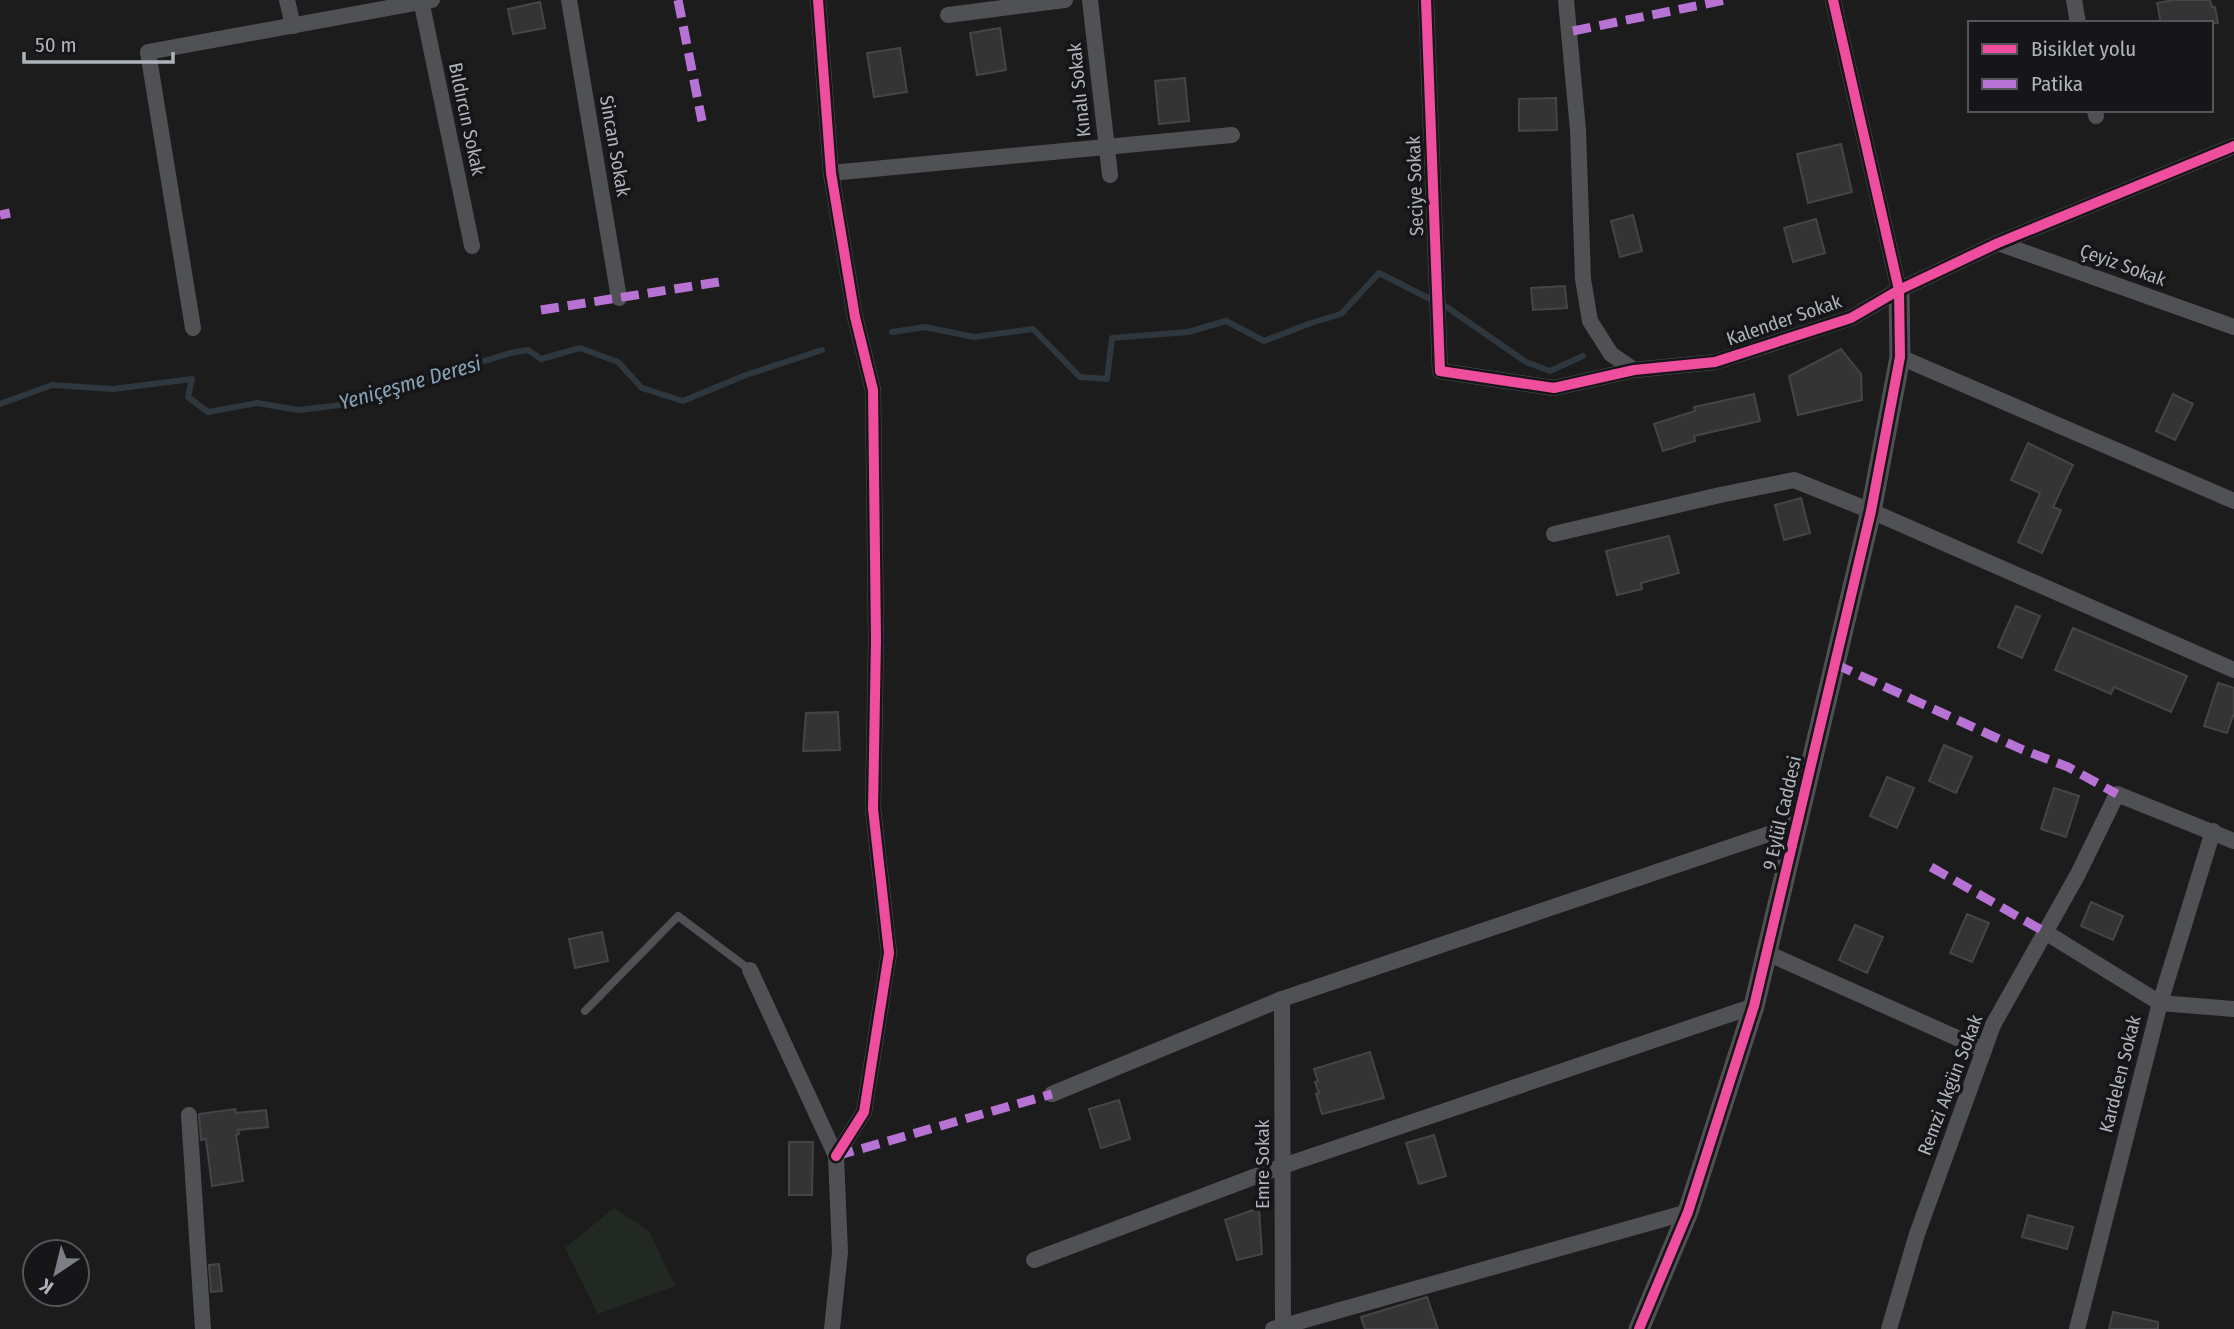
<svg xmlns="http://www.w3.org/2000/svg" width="2234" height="1329" font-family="'Fira Sans Condensed',sans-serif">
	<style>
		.green { fill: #212922 }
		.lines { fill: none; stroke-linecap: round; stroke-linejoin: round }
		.stream { stroke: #2f373e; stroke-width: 6 }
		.building { fill: #343434; stroke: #444548; stroke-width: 2 }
		.lane { stroke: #505155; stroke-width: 8 }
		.street { stroke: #505155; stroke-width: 16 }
		.secondary { stroke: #4f5053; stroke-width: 21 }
		.quiet { stroke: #b673d3; stroke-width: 9; stroke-dasharray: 18 9; stroke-linecap: butt }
		.cycleway-casing { stroke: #161618; stroke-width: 15 }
		.cycleway { stroke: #ef4d9e; stroke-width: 10 }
		.labels { text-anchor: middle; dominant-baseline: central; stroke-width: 7; stroke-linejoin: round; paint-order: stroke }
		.street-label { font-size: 19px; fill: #aeb3bc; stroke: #161618 }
		.water-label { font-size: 21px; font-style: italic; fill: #87a1b5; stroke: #161618 }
	</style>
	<rect width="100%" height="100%" fill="#1c1c1c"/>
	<path class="green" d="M614 1208 649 1231 675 1286 598 1314 565 1248Z"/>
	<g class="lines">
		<g class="stream">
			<path d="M892 332 925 327 974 337 1033 329 1080 377 1107 379 1112 338 1188 332 1226 321 1264 341 1311 323 1341 314 1379 273 1448 308 1526 362 1550 371 1583 356"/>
			<path d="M0 404 52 385 113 389 192 379 188 397 208 412 257 403 298 410 341 405 510 353 528 350 541 359 580 348 618 362 642 388 683 401 746 375 822 350"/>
		</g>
	</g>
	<g class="building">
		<path d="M2174 0H2210L2212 7H2215L2218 23H2161L2157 3Z"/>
		<path d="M540 2 545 28 513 34 508 9Z"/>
		<path d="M1000 28 1006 70 977 75 970 33Z"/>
		<path d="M900 48 907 92 874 97 867 53Z"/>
		<path d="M1185 78 1189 121 1159 124 1155 81Z"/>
		<path d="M1556 98 1557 130 1519 131V99Z"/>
		<path d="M1841 144 1852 192 1808 203 1797 154Z"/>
		<path d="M1633 215 1642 251 1620 257 1611 221Z"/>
		<path d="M1816 219 1825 253 1793 262 1784 228Z"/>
		<path d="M1565 286 1567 308 1533 310 1531 288Z"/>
		<path d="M1841 349 1861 374 1862 400 1798 415 1789 376Z"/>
		<path d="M1754 394 1760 421 1694 436 1695 441 1663 451 1654 424 1695 411 1694 407Z"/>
		<path d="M2173 394 2193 404 2175 440 2156 431Z"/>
		<path d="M2028 443 2073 465 2053 507 2061 510 2042 553 2018 542 2040 493 2011 480Z"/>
		<path d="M1801 498 1810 533 1784 540 1775 505Z"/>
		<path d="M1669 536 1679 573 1641 583 1642 589 1617 595 1606 551Z"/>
		<path d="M2016 606 2040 616 2022 658 1998 647Z"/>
		<path d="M2073 628 2187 676 2171 712 2114 687 2111 694 2055 670Z"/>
		<path d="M2218 683 2234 688V713L2227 733 2204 726Z"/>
		<path d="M838 712 840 750 803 751 806 713Z"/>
		<path d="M1944 745 1972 757 1956 793 1929 781Z"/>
		<path d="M1887 777 1914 788 1897 828 1870 816Z"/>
		<path d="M2054 788 2079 796 2066 837 2041 829Z"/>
		<path d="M2091 902 2123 916 2113 940 2081 926Z"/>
		<path d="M1967 914 1989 923 1972 962 1950 953Z"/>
		<path d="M1855 925 1883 937 1867 973 1839 960Z"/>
		<path d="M602 932 608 961 575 968 569 939Z"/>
		<path d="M1370 1052 1384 1098 1322 1114 1316 1094 1319 1093 1315 1082 1318 1081 1314 1069Z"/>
		<path d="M1119 1100 1130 1139 1101 1148 1089 1109Z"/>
		<path d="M235 1109 236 1113 266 1110 268 1127 238 1130 239 1134 236 1135 243 1181 212 1186 206 1139 201 1140 199 1114Z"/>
		<path d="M1434 1135 1446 1176 1419 1184 1406 1143Z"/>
		<path d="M789 1142H813L812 1195H789Z"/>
		<path d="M1259 1208 1262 1254 1237 1260 1225 1220Z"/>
		<path d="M2028 1215 2073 1227 2067 1249 2022 1237Z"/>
		<path d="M219 1264 222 1291 211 1292 209 1265Z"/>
		<path d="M1427 1297 1438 1329H1365L1361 1317Z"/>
		<path d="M2113 1312 2158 1322V1329H2109Z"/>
	</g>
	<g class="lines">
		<path class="lane" d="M585 1011 678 916 750 970"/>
		<g class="street">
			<path d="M287 0 293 26"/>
			<path d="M421 0 472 246"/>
			<path d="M569 0 619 298"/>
			<path d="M818 0 831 173 855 317 873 390 876 640 873 809 889 953 864 1112 836 1156"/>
			<path d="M1090 0 1110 175"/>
			<path d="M1426 0 1440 371 1554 388 1634 370 1715 362 1851 318 1899 290 1998 243 2234 146"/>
			<path d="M1566 0 1578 130 1583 279 1590 321 1611 354 1634 370"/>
			<path d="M1833 0 1899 290"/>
			<path d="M2074 0 2078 23"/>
			<path d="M948 15 1065 0"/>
			<path d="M2095 110 2096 116"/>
			<path d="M831 173 1232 135"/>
			<path d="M1998 243 2234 327"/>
			<path d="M193 328 148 52 432 0"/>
			<path d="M1900 357 2234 501"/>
			<path d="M1554 534 1720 495 1794 480 1871 511 2234 670"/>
			<path d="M2045 932 2160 1003 2234 1009"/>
			<path d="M1767 953 1984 1050"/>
			<path d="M750 970 836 1156 840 1252 832 1329"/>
			<path d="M1282 999 1283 1329"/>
			<path d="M1052 1094 1282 999 1798 824"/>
			<path d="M189 1115 203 1329"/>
			<path d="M1034 1260 1283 1166 1754 1006"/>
			<path d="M1273 1329 1688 1212"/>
			<path d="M1889 1329 1917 1234 1993 1025 2078 874 2117 794 2234 841"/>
			<path d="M2077 1329 2160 1003 2213 831"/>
		</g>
		<path class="secondary" d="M1639 1329 1688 1212 1754 1006 1871 511 1900 357 1899 290"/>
		<g class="quiet">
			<path d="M678 0 702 121"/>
			<path d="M1573 31 1725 0"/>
			<path d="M0 215 10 213"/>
			<path d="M541 310 725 281"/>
			<path d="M1835 664 2021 749 2068 767 2117 794"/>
			<path d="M1931 867 2045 932"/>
			<path d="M836 1156 1052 1094"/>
		</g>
		<defs>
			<g id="cycleway">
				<path d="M818 0 831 173 855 317 873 390 876 640 873 809 889 953 864 1112 836 1156"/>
				<path d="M1426 0 1440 371 1554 388 1634 370 1715 362 1851 318 1899 290 1998 243 2234 146"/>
				<path d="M1639 1329 1688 1212 1754 1006 1871 511 1900 357 1899 290 1833 0"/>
			</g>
		</defs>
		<use href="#cycleway" class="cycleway-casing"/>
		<use href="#cycleway" class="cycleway"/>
	</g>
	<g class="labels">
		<g class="street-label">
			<text transform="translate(1079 90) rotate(-96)">Kınalı Sokak</text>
			<text transform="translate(467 119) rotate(78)">Bıldırcın Sokak</text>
			<text transform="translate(615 146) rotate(80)">Sincan Sokak</text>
			<text transform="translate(1415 186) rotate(-92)">Seciye Sokak</text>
			<text transform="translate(2123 265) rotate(20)">Çeyiz Sokak</text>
			<text transform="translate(1784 320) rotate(-19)">Kalender Sokak</text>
			<text transform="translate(1782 813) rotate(-77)">9 Eylül Caddesi</text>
			<text transform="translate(2120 1074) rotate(-76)">Kardelen Sokak</text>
			<text transform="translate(1950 1085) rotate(-69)">Remzi Akgün Sokak</text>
			<text transform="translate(1262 1164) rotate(-90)">Emre Sokak</text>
		</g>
		<g class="water-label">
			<text transform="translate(410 383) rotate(-16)">Yeniçeşme Deresi</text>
		</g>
	</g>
	<rect x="1968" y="21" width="245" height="91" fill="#161618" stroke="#53555a" stroke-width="2"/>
	<rect x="1982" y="44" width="35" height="10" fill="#ef4d9e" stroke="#53555a" stroke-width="2"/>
	<text x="2031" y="56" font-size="21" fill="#aeb3bc">Bisiklet yolu</text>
	<rect x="1982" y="79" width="35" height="10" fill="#b673d3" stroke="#53555a" stroke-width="2"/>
	<text x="2031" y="91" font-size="21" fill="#aeb3bc">Patika</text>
	<g transform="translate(56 1273) rotate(215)"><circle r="33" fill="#161618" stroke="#53555a" stroke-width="2"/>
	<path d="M0-5L12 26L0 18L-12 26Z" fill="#7b7e84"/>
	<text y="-10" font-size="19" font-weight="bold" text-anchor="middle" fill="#aeb3bc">K</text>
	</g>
	<path d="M24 52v10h149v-10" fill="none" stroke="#aeb3bc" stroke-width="3.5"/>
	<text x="35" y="52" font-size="21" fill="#aeb3bc" stroke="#161618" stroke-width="5" paint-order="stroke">50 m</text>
</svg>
